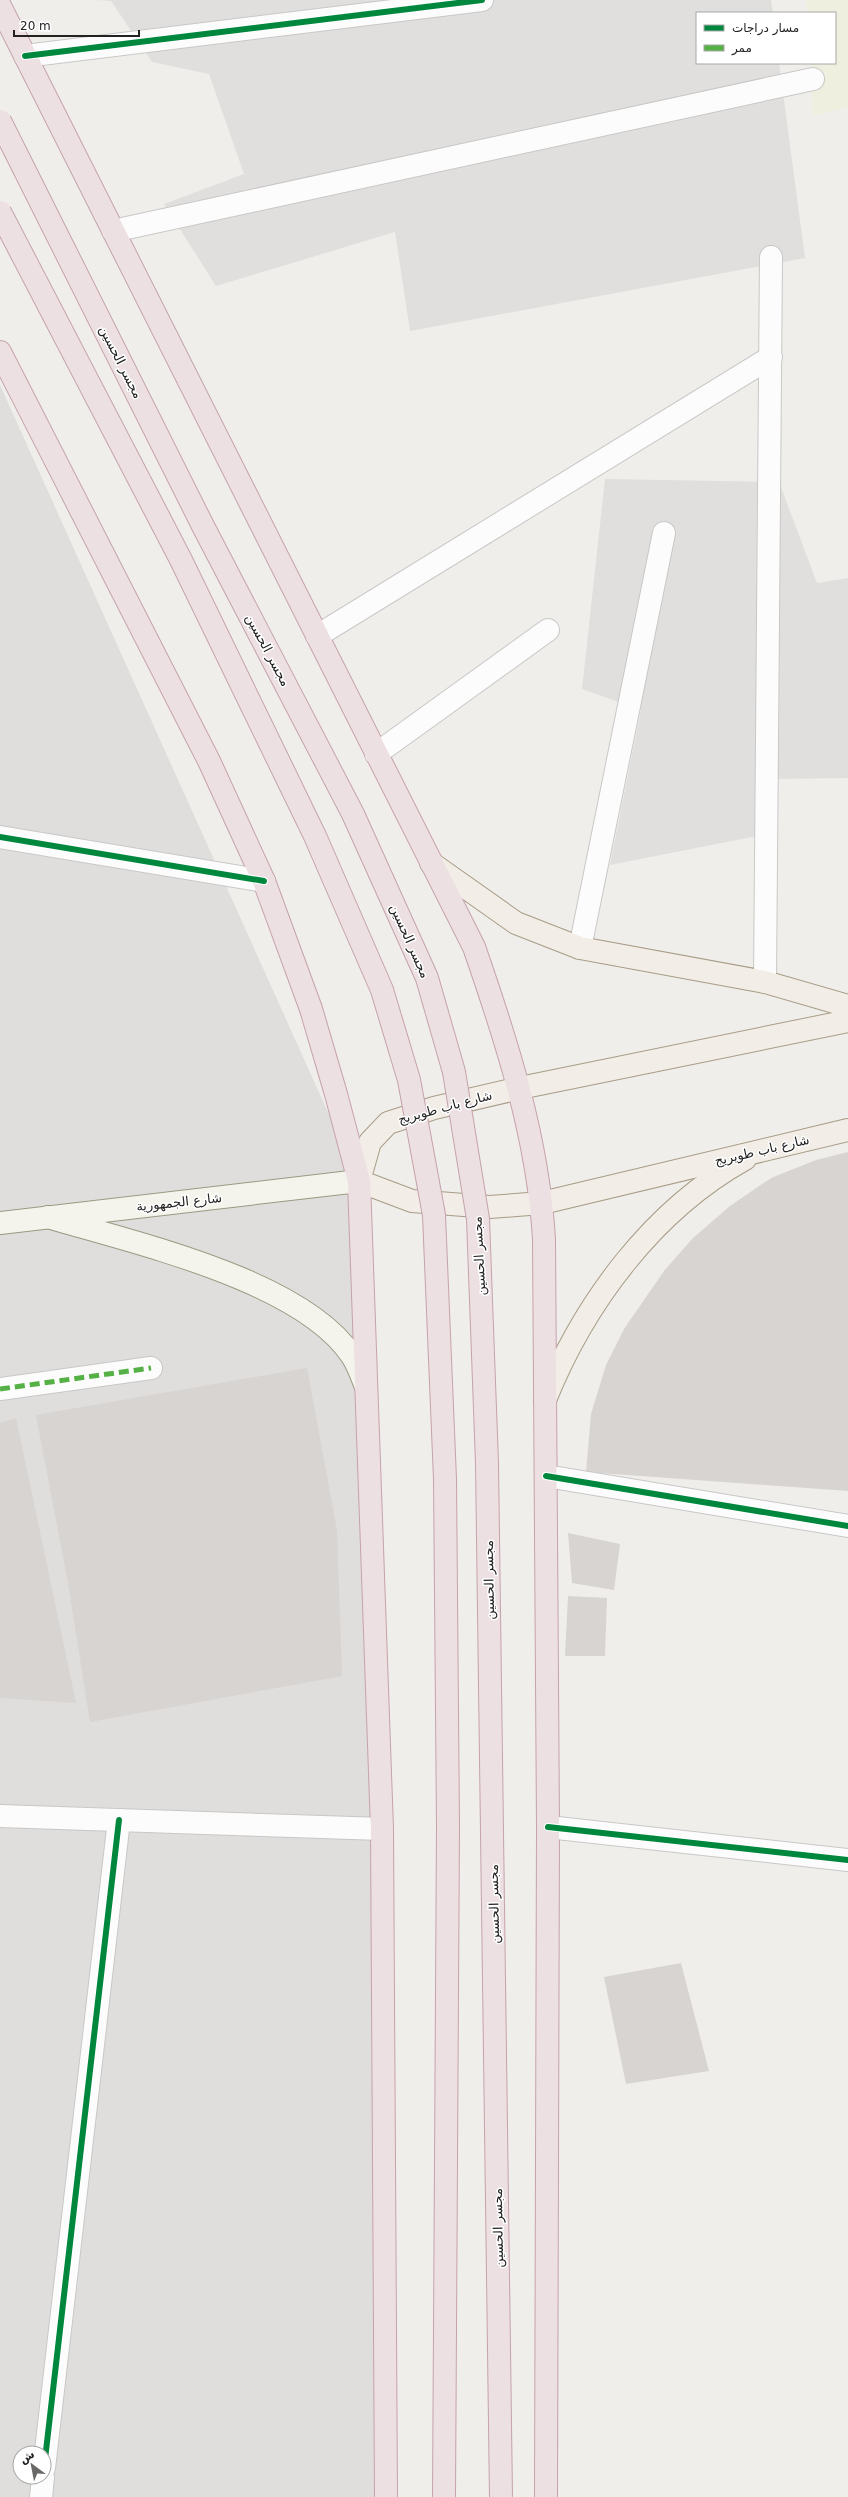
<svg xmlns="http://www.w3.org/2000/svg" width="848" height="2497" font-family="'DejaVu Sans','Noto Naskh Arabic',sans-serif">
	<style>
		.residential { fill: #dfdedc; fill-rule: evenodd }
		.farmland { fill: #efefdf }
		.parking { fill: #e0dfde }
		.building { fill: #d7d4d2 }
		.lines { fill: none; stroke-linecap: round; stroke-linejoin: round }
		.lane-casing { stroke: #c9c8c7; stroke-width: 24 }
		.street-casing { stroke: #c9c8c7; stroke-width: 24 }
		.secondary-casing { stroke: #999a82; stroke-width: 24 }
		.primary-casing { stroke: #a79c86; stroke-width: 24 }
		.highway-casing { stroke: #c5a2ac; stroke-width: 24 }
		.lane { stroke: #fdfcfc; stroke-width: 22 }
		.street { stroke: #fdfcfc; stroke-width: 22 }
		.secondary { stroke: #f4f4ed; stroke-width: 22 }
		.primary { stroke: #f3ede7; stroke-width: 22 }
		.highway { stroke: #ece0e2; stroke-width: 22 }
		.highway-bridge-casing { stroke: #c5a2ac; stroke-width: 24; stroke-linecap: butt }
		.highway-bridge { stroke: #ece0e2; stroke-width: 22 }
		.quiet { stroke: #55b145; stroke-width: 5; stroke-dasharray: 10 5; stroke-linecap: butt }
		.cycleway-casing { stroke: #fff; stroke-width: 8 }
		.cycleway { stroke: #00873e; stroke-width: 6 }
		.labels { text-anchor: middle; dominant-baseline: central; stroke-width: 3; stroke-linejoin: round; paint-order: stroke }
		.street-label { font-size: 13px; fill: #222; stroke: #fff }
	</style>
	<rect width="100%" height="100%" fill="#f0eeeb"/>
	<path class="residential" d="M0 385 359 1181 392 2497H0ZM20 2453H44V2477H20Z"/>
	<path class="farmland" d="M806 0H848V107L813 116 810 63H835V13H807Z"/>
	<g class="parking">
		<path d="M96 0H771L773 13H697V63H779L805 258 410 331 395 232 216 286 164 204 244 174 209 74 152 62 111 1Z"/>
		<path d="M605 479 779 482 817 583 848 578V778L778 779 757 836 610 865 641 710 582 689Z"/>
	</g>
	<g class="building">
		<path d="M848 1152V1491L586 1472 591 1414 606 1365 624 1329 664 1271 693 1238 730 1206 771 1178 816 1160Z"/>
		<path d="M307 1368 337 1530 342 1676 90 1722 68 1583 36 1415Z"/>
		<path d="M16 1418 76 1703 0 1698V1423Z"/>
		<path d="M568 1533 620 1544 614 1590 572 1583Z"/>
		<path d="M568 1596 607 1598 605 1656H565Z"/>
		<path d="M681 1963 709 2071 626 2084 604 1977Z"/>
	</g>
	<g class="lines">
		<defs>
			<g id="lane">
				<path d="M113 231 813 79"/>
				<path d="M317 636 771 357"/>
				<path d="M376 754 548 630"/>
				<path d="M580 948 664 533"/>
				<path d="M765 982 771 257"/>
			</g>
			<g id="street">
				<path d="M25 56 482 0"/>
				<path d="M0 837 264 881"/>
				<path d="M0 1389 151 1368"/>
				<path d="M546 1476 848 1526"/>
				<path d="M0 1816 382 1829"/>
				<path d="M548 1827 848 1860"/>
				<path d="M44 2468 119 1820"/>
				<path d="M41 2497 43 2477"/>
			</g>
			<g id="secondary">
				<path d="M48 1217C134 1243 302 1280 352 1356 358 1365 362 1377 366 1387"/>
				<path d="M0 1223 359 1181"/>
			</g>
			<g id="primary">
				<path d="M431 863 516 923 580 948 765 982 848 1006"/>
				<path d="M848 1021 520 1088 434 1108 388 1123 370 1142 359 1181 412 1201 490 1207 542 1203 848 1130"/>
				<path d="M545 1400C584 1303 653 1210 745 1159"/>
			</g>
			<g id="highway">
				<path d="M0 6 474 947C507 1042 538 1138 544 1239L548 1827 546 2497"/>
				<path d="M0 352 209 761 264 881 311 1009 336 1094 359 1181 382 1829 386 2497"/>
			</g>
		</defs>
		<use href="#lane" class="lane-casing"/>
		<use href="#street" class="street-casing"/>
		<use href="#secondary" class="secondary-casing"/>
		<use href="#primary" class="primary-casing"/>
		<use href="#highway" class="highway-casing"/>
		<use href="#lane" class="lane"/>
		<use href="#street" class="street"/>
		<use href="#secondary" class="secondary"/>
		<use href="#primary" class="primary"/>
		<use href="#highway" class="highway"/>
		<defs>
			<g id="highway-bridge">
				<path d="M0 121 203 526 353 814 427 978 454 1072 478 1219 487 1463 501 2497"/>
				<path d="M0 212 181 560 315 836 382 990 409 1080 434 1215 445 1479 448 1826 444 2497"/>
			</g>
		</defs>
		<use href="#highway-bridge" class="highway-bridge-casing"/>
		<use href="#highway-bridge" class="highway-bridge"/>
		<path class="quiet" d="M0 1389 151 1368"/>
		<defs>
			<g id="cycleway">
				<path d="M25 56 482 0"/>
				<path d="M0 837 264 881"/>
				<path d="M546 1476 848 1526"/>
				<path d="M548 1827 848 1860"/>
				<path d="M44 2468 119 1820"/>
			</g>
		</defs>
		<use href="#cycleway" class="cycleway-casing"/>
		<use href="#cycleway" class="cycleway"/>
	</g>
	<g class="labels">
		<g class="street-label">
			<text transform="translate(121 362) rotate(63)">مجسر الحسين</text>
			<text transform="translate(268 650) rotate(62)">مجسر الحسين</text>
			<text transform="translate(410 941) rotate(66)">مجسر الحسين</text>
			<text transform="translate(445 1107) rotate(-15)">شارع باب طويريج</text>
			<text transform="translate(762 1150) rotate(-13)">شارع باب طويريج</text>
			<text transform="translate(179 1202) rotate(-6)">شارع الجمهورية</text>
			<text transform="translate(479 1256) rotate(-93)">مجسر الحسين</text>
			<text transform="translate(489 1580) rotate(-91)">مجسر الحسين</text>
			<text transform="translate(494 1904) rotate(-91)">مجسر الحسين</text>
			<text transform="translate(498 2228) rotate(-91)">مجسر الحسين</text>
		</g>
	</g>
	<rect x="696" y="12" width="140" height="52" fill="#ffffff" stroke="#a7a7a7"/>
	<rect x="704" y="25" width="20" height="6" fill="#00873e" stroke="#a7a7a7"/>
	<text x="732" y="32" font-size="12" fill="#222222">مسار دراجات</text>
	<rect x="704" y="45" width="20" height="6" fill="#55b145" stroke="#a7a7a7"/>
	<text x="732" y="52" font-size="12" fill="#222222">ممر</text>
	<g transform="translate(32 2465) rotate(328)"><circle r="19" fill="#ffffff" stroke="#a7a7a7"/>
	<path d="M0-3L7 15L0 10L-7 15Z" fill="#6a6968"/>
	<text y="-6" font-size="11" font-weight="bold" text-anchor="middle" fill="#222222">ش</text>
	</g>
	<path d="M14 30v6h125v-6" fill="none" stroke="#222222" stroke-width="2"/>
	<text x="20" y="30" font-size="12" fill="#222222" stroke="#ffffff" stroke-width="3" paint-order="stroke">20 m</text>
</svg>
